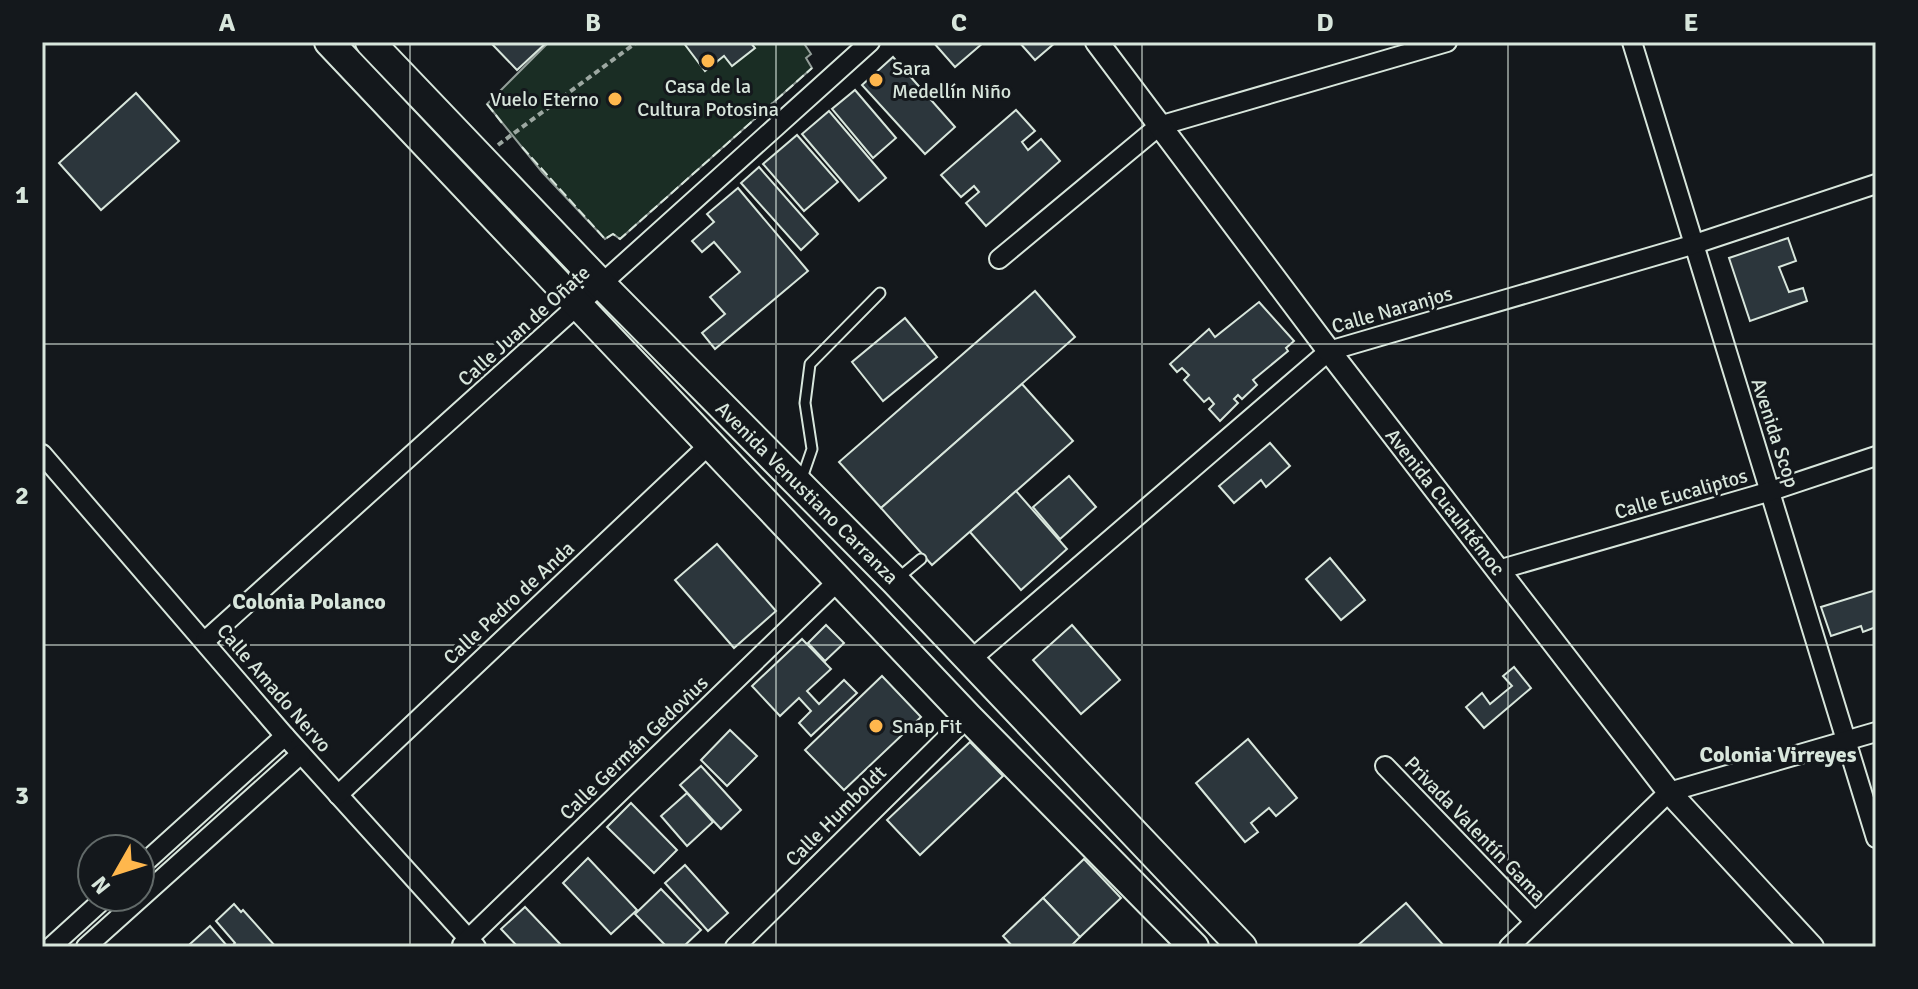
<svg xmlns="http://www.w3.org/2000/svg" width="1918" height="989" font-family="Signika,sans-serif">
	<style>
		.green { fill: #1a2d24; stroke: #939e99; stroke-width: 2 }
		.building { fill: #2c363c; stroke: #d8e6dc; stroke-width: 2 }
		.lines { fill: none; stroke-linecap: round; stroke-linejoin: round }
		.service-casing { stroke: #d8e6dc; stroke-width: 13 }
		.minor-casing { stroke: #d8e6dc; stroke-width: 22 }
		.tertiary-casing { stroke: #d8e6dc; stroke-width: 26 }
		.primary-casing { stroke: #d8e6dc; stroke-width: 32 }
		.path { stroke: #9da8a2; stroke-width: 4; stroke-dasharray: 6 4; stroke-linecap: butt }
		.service { stroke: #14181c; stroke-width: 9 }
		.minor { stroke: #14181c; stroke-width: 18 }
		.tertiary { stroke: #14181c; stroke-width: 22 }
		.primary { stroke: #14181c; stroke-width: 28 }
		.fence { stroke: #d8e6dc; stroke-width: 2; stroke-dasharray: 10 4; stroke-linecap: butt }
		.grid { fill: none; stroke: #d8e6dc; stroke-width: 2; stroke-opacity: 0.55 }
		.poi-dot { fill: #ffb74d; stroke: #14181c; stroke-width: 3 }
		.labels { text-anchor: middle; dominant-baseline: central; stroke-width: 6; stroke-linejoin: round; paint-order: stroke }
		.poi-label { font-size: 20px; fill: #d8e6dc; stroke: #14181c; text-anchor: start }
		.street-label { font-size: 20px; fill: #d8e6dc; stroke: #14181c }
		.neighbourhood-label { font-size: 22px; font-weight: bold; fill: #d8e6dc; stroke: #14181c }
		.neatline { fill: none; stroke: #d8e6dc; stroke-width: 3 }
		.grid-label { font-size: 26px; text-anchor: middle; font-weight: bold; fill: #d8e6dc }
	</style>
	<rect width="100%" height="100%" fill="#14181c"/>
	<path class="green" d="M549 42H803L811 54 806 58 812 68 620 239 613 234 605 239 542 172 487 104Z"/>
	<g class="building">
		<path d="M490 42H547L517 70Z"/>
		<path d="M683 42H750L755 48 732 66 724 56 705 71Z"/>
		<path d="M933 42H982L983 43 955 67Z"/>
		<path d="M1019 42H1056L1035 60Z"/>
		<path d="M893 57 955 127 925 154 862 85Z"/>
		<path d="M855 90 896 138 873 158 832 109Z"/>
		<path d="M136 93 179 141 101 210 59 163Z"/>
		<path d="M1016 110 1035 131 1022 142 1028 150 1041 139 1060 161 986 226 966 203 979 192 974 186 961 197 941 175Z"/>
		<path d="M829 111 886 178 859 201 802 134Z"/>
		<path d="M797 135 838 182 804 211 763 164Z"/>
		<path d="M759 167 818 234 801 250 741 183Z"/>
		<path d="M738 188 808 271 715 349 702 333 725 314 710 297 740 272 714 242 702 252 692 241 714 222 707 214Z"/>
		<path d="M1788 238 1796 261 1779 267 1789 292 1803 288 1807 301 1750 321 1729 258Z"/>
		<path d="M1035 291 1075 337 881 508 839 462Z"/>
		<path d="M1259 302 1294 341 1286 348 1288 351 1253 380 1257 385 1242 399 1238 395 1234 399 1238 403 1220 421 1209 409 1214 404 1209 398 1204 402 1184 380 1189 375 1182 368 1177 372 1170 364 1209 329 1215 337Z"/>
		<path d="M905 318 937 357 883 401 852 362Z"/>
		<path d="M1022 384 1073 441 932 565 881 508Z"/>
		<path d="M1270 443 1290 466 1266 487 1261 480 1234 503 1219 486Z"/>
		<path d="M1069 476 1096 507 1060 539 1033 507Z"/>
		<path d="M1016 491 1067 549 1021 590 970 532Z"/>
		<path d="M717 544 776 611 734 648 675 580Z"/>
		<path d="M1330 558 1365 600 1341 620 1306 579Z"/>
		<path d="M1876 590V627L1863 632 1861 626 1831 636 1821 607Z"/>
		<path d="M826 625 844 643 825 661 808 643Z"/>
		<path d="M1072 625 1120 680 1081 714 1033 660Z"/>
		<path d="M802 639 831 669 807 691 819 704 844 680 857 693 811 736 799 723 811 711 799 698 780 716 752 686Z"/>
		<path d="M1514 667 1531 688 1484 728 1466 707 1482 693 1490 704 1512 686 1503 676Z"/>
		<path d="M882 676 921 717 844 790 805 750Z"/>
		<path d="M730 730 757 756 727 786 701 760Z"/>
		<path d="M1248 739 1297 798 1276 816 1269 808 1251 823 1258 832 1245 842 1196 783Z"/>
		<path d="M970 742 1003 776 920 855 887 820Z"/>
		<path d="M701 766 741 810 721 829 680 785Z"/>
		<path d="M687 793 713 822 687 846 661 816Z"/>
		<path d="M631 803 677 850 654 873 607 827Z"/>
		<path d="M588 858 637 910 611 934 563 883Z"/>
		<path d="M1084 859 1121 898 1080 937 1043 898Z"/>
		<path d="M685 865 728 913 708 931 665 883Z"/>
		<path d="M661 889 701 930 683 947H667L635 914Z"/>
		<path d="M1043 898 1080 937 1070 947H1013L1003 936Z"/>
		<path d="M1406 903 1445 947H1356Z"/>
		<path d="M234 904 241 912 243 910 276 947H231L235 943 216 921Z"/>
		<path d="M525 907 562 946 561 947H518L501 929Z"/>
		<path d="M210 926 228 947H193L190 944Z"/>
	</g>
	<g class="lines">
		<defs>
			<g id="service">
				<path d="M802 478 812 449 805 403 810 364 880 293"/>
				<path d="M897 579 921 559"/>
			</g>
			<g id="minor">
				<path d="M1632 42 1876 838"/>
				<path d="M999 259 1159 126 1447 42"/>
				<path d="M42 454 285 736 476 947"/>
				<path d="M1498 570 1771 491 1876 456"/>
				<path d="M205 641 870 42"/>
				<path d="M969 661 1329 351 1692 245 1876 184"/>
				<path d="M1385 766 1534 921"/>
				<path d="M338 795 711 443"/>
				<path d="M140 867 285 736"/>
				<path d="M462 945 839 580"/>
				<path d="M51 947 106 897"/>
				<path d="M86 947 301 754"/>
				<path d="M735 947 968 717"/>
				<path d="M1509 947 1669 792 1876 732"/>
			</g>
			<path id="tertiary" d="M1097 42 1329 351 1669 792 1812 947"/>
			<g id="primary">
				<path d="M329 42 968 717 1194 947"/>
				<path d="M370 42 602 285 895 581 1242 947"/>
			</g>
		</defs>
		<use href="#service" class="service-casing"/>
		<use href="#minor" class="minor-casing"/>
		<use href="#tertiary" class="tertiary-casing"/>
		<use href="#primary" class="primary-casing"/>
		<path class="path" d="M498 145 637 42"/>
		<use href="#service" class="service"/>
		<use href="#minor" class="minor"/>
		<use href="#tertiary" class="tertiary"/>
		<use href="#primary" class="primary"/>
		<g class="fence">
			<path d="M487 104 502 123"/>
			<path d="M522 147 605 239 613 234 620 239 812 68"/>
		</g>
	</g>
	<path class="grid" d="M410 42V947M776 42V947M1142 42V947M1508 42V947M42 344H1876M42 645H1876"/>
	<g class="poi-dot">
		<circle cx="708" cy="61" r="8"/>
		<circle cx="876" cy="80" r="8"/>
		<circle cx="615" cy="99" r="8"/>
		<circle cx="876" cy="726" r="8"/>
	</g>
	<g class="labels">
		<g class="poi-label">
			<text x="892" y="68">Sara<tspan x="892" dy="23">Medellín Niño</tspan></text>
			<text x="708" y="86" text-anchor="middle">Casa de la<tspan x="708" dy="23">Cultura Potosina</tspan></text>
			<text x="599" y="99" text-anchor="end">Vuelo Eterno</text>
			<text x="892" y="726">Snap Fit</text>
		</g>
		<g class="street-label">
			<text transform="translate(1392 310) rotate(-16)">Calle Naranjos</text>
			<text transform="translate(524 326) rotate(-42)">Calle Juan de Oñate</text>
			<text transform="translate(1775 433) rotate(72)">Avenida Scop</text>
			<text transform="translate(807 493) rotate(45)">Avenida Venustiano Carranza</text>
			<text transform="translate(1681 494) rotate(-16)">Calle Eucaliptos</text>
			<text transform="translate(1445 502) rotate(52)">Avenida Cuauhtémoc</text>
			<text transform="translate(509 603) rotate(-43)">Calle Pedro de Anda</text>
			<text transform="translate(274 688) rotate(49)">Calle Amado Nervo</text>
			<text transform="translate(634 748) rotate(-44)">Calle Germán Gedovius</text>
			<text transform="translate(836 816) rotate(-45)">Calle Humboldt</text>
			<text transform="translate(1475 829) rotate(46)">Privada Valentín Gama</text>
		</g>
		<g class="neighbourhood-label">
			<text x="309" y="601">Colonia Polanco</text>
			<text x="1778" y="754">Colonia Virreyes</text>
		</g>
	</g>
	<rect width="1918" height="989" fill="none" stroke="#14181c" stroke-width="88"/>
	<g transform="translate(116 873) rotate(231)"><circle r="38" fill="#14181c" stroke="#626a69" stroke-width="2"/>
	<path d="M0-6L14 30L0 20L-14 30Z" fill="#ffb74d"/>
	<text y="-12" font-size="22" font-weight="bold" text-anchor="middle" fill="#d8e6dc">N</text>
	</g>
	<rect x="44" y="44" width="1830" height="901" class="neatline"/>
	<g class="grid-label">
		<text x="227" y="31">A</text>
		<text x="593" y="31">B</text>
		<text x="959" y="31">C</text>
		<text x="1325" y="31">D</text>
		<text x="1691" y="31">E</text>
		<text x="22" y="203">1</text>
		<text x="22" y="504">2</text>
		<text x="22" y="804">3</text>
	</g>
</svg>
